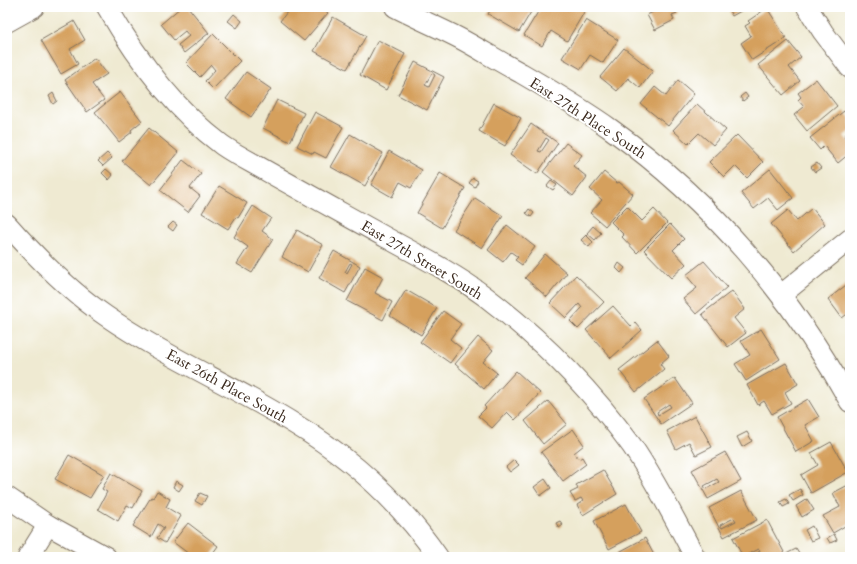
<svg xmlns="http://www.w3.org/2000/svg" width="857" height="564" font-family="Cardo,serif">
	<style>
		.building { fill: #d5a05d; fill-rule: evenodd }
		.lines { fill: none; stroke-linecap: round; stroke-linejoin: round }
		.minor-casing { stroke: #7a6d5d; stroke-width: 22 }
		.minor { stroke: #fff; stroke-width: 20 }
		.labels { text-anchor: middle; dominant-baseline: central; stroke-width: 4; stroke-linejoin: round; paint-order: stroke }
		.street-label { font-size: 15px; fill: #3b2a1e; stroke: #fff }
	</style>
	<rect width="100%" height="100%" fill="#fff"/>
	<filter id="ink" filterUnits="userSpaceOnUse"><feTurbulence type="fractalNoise" baseFrequency=".025" numOctaves="2"/><feDisplacementMap in="SourceGraphic" scale="8" xChannelSelector="R" yChannelSelector="G"/><feConvolveMatrix kernelMatrix="1 2 1 2 8 2 1 2 1" color-interpolation-filters="sRGB"/></filter>
	<filter id="wash" filterUnits="userSpaceOnUse"><feTurbulence type="fractalNoise" baseFrequency=".012" numOctaves="4" result="noise"/><feDisplacementMap in="SourceGraphic" scale="16" xChannelSelector="R" yChannelSelector="G"/><feGaussianBlur stdDeviation="0.9" result="paint"/><feColorMatrix in="noise" values="0 0 0 0 0 0 0 0 0 0 0 0 0 0 0 0 0 1.4 0 .05"/><feComposite in="paint" operator="in"/></filter>
	<g filter="url(#wash)">
		<rect width="100%" height="100%" fill="#efead2"/>
		<g id="blocks">
			<g class="building">
				<path d="M181 7H188L209 33 184 53 178 45 189 36 185 31 174 40 161 24Z"/>
				<path d="M291 7H321L328 13 304 41 280 21Z"/>
				<path d="M492 7H534L519 32 488 14Z"/>
				<path d="M541 7H582L586 9 567 41 551 31 542 46 524 35Z"/>
				<path d="M663 7H674L677 13 672 15 674 20 655 30 647 15Z"/>
				<path d="M727 7H748L732 16Z"/>
				<path d="M767 8 786 38 752 60 741 43 751 36 745 26 750 23 748 21Z"/>
				<path d="M234 14 242 21 237 28 228 21Z"/>
				<path d="M333 17 366 36 347 69 314 51Z"/>
				<path d="M586 20 618 40 603 63 590 55 581 69 562 58Z"/>
				<path d="M74 21 85 40 70 49 78 64 61 74 41 40Z"/>
				<path d="M213 34 240 61 213 89 205 81 215 70 211 65 200 77 186 63Z"/>
				<path d="M378 40 405 54 386 90 360 75Z"/>
				<path d="M788 41 801 57 789 67 800 81 783 95 758 65Z"/>
				<path d="M624 48 653 71 640 88 628 78 617 91 600 77Z"/>
				<path d="M95 58 107 74 92 84 104 100 87 112 65 80Z"/>
				<path d="M415 62 444 77 427 110 398 95ZM432 73 435 75 429 87 425 85Z"/>
				<path d="M246 72 271 89 251 117 226 99Z"/>
				<path d="M816 79 837 106 807 131 794 115 804 107 798 100 801 97 798 93Z"/>
				<path d="M678 80 694 94 668 126 641 104 655 87 666 96Z"/>
				<path d="M120 92 142 121 131 130 132 132 119 142 95 112Z"/>
				<path d="M53 93 57 101 53 104 49 96Z"/>
				<path d="M745 93 748 97 743 101 740 97Z"/>
				<path d="M277 100 304 113 290 142 263 128Z"/>
				<path d="M494 103 521 118 505 146 479 131Z"/>
				<path d="M697 104 726 130 713 145 699 133 688 144 673 130Z"/>
				<path d="M844 111 850 118V131L844 136 850 143V153L838 163 824 146 820 150 810 138Z"/>
				<path d="M315 112 343 127 326 158 314 152 313 154 297 146Z"/>
				<path d="M531 124 558 143 537 174 510 155ZM546 138 549 140 541 152 538 151Z"/>
				<path d="M149 128 178 152 151 185 122 161Z"/>
				<path d="M350 134 383 153 365 186 331 167Z"/>
				<path d="M737 135 763 162 747 178 735 166 724 177 709 162Z"/>
				<path d="M566 143 582 155 573 166 587 177 573 196 543 172Z"/>
				<path d="M389 151 422 170 411 188 400 182 392 197 371 185Z"/>
				<path d="M107 153 112 158 103 166 98 161Z"/>
				<path d="M183 160 201 174 190 188 200 196 188 212 160 190Z"/>
				<path d="M817 163 821 168 815 172 811 167Z"/>
				<path d="M106 169 113 175 109 180 102 173Z"/>
				<path d="M770 169 793 198 778 210 768 198 754 209 741 193Z"/>
				<path d="M604 172 617 183 619 182 633 194 605 226 590 213 602 200 590 189Z"/>
				<path d="M440 173 465 188 442 228 417 213Z"/>
				<path d="M473 178 478 181 475 187 469 183Z"/>
				<path d="M551 181 557 185 553 190 547 186Z"/>
				<path d="M219 186 247 203 238 218 236 217 228 229 202 213Z"/>
				<path d="M475 198 503 216 482 248 454 230Z"/>
				<path d="M253 206 271 218 262 231 273 239 252 273 237 264 248 247 234 237Z"/>
				<path d="M627 206 642 221 654 209 667 223 637 253 622 237 624 235 611 222Z"/>
				<path d="M812 208 825 224 794 251 771 224 788 210 797 221Z"/>
				<path d="M529 209 534 213 531 217 526 213Z"/>
				<path d="M173 222 177 225 173 231 168 227Z"/>
				<path d="M670 224 684 239 673 250 686 264 671 278 644 250Z"/>
				<path d="M507 225 535 247 522 265 515 260 518 257 511 252 503 262 488 250Z"/>
				<path d="M593 226 601 233 595 240 587 233Z"/>
				<path d="M297 230 323 245 308 272 282 257Z"/>
				<path d="M586 235 593 242 589 247 581 240Z"/>
				<path d="M334 251 360 266 345 293 319 278ZM350 263 352 264 347 273 345 272Z"/>
				<path d="M545 254 567 273 547 297 525 278Z"/>
				<path d="M704 261 727 287 696 314 683 299 697 288 686 275Z"/>
				<path d="M619 263 625 268 621 273 616 268Z"/>
				<path d="M365 267 383 277 375 293 392 302 383 320 347 301Z"/>
				<path d="M576 275 604 302 578 329 570 321 582 308 579 304 566 318 550 303Z"/>
				<path d="M850 282V312L842 318 828 299Z"/>
				<path d="M406 290 437 308 421 335 390 316Z"/>
				<path d="M732 291 745 309 734 318 746 333 728 347 702 314Z"/>
				<path d="M613 306 631 326 635 322 642 330 611 358 586 330Z"/>
				<path d="M443 311 461 324 450 339 461 348 450 363 420 342Z"/>
				<path d="M761 329 780 359 746 381 735 364 750 355 741 341Z"/>
				<path d="M478 337 493 350 483 362 497 373 484 389 455 364Z"/>
				<path d="M657 340 669 356 660 364 664 369 636 392 619 370Z"/>
				<path d="M786 363 798 384 785 392 791 403 772 414 764 401 758 405 747 385Z"/>
				<path d="M516 371 540 393 515 420 507 412 492 428 478 416 486 408 484 406Z"/>
				<path d="M675 378 692 403 661 424 644 399ZM669 404 671 407 658 415 657 412Z"/>
				<path d="M808 399 819 417 805 425 814 441 796 452 777 417Z"/>
				<path d="M548 401 567 424 543 444 525 421Z"/>
				<path d="M695 416 712 447 696 455 689 442 676 449 667 431Z"/>
				<path d="M573 429 584 445 574 453 579 459 582 457 586 464 563 481 541 452Z"/>
				<path d="M747 432 752 441 742 447 737 437Z"/>
				<path d="M831 442 848 472 811 493 801 475 818 465 811 453Z"/>
				<path d="M725 452 741 481 708 499 692 470ZM717 479 719 482 706 489 704 486Z"/>
				<path d="M69 455 104 475 90 498 55 479Z"/>
				<path d="M514 460 519 465 510 472 506 467Z"/>
				<path d="M603 470 617 494 583 515 577 505 583 501 581 498 575 501 570 493 578 489 576 485Z"/>
				<path d="M111 473 142 491 133 508 127 505 118 521 98 509 107 492 102 489Z"/>
				<path d="M545 479 551 488 540 496 534 487Z"/>
				<path d="M176 481 183 485 179 491 173 487Z"/>
				<path d="M850 484V523L833 533 823 516 840 507 833 493Z"/>
				<path d="M800 489 803 495 793 501 789 495Z"/>
				<path d="M157 491 170 499 166 507 181 516 165 543 157 538 164 528 158 524 151 537 133 526 151 497 153 498Z"/>
				<path d="M741 491 757 520 724 537 709 508ZM734 518 736 521 722 528 720 525Z"/>
				<path d="M200 493 207 496 202 505 195 501Z"/>
				<path d="M786 499 789 504 783 507 780 502Z"/>
				<path d="M807 499 814 510 802 517 796 506Z"/>
				<path d="M626 504 641 532 609 549 594 521Z"/>
				<path d="M767 520 785 554 779 557H750L760 551 759 549 743 557 733 538Z"/>
				<path d="M560 521 563 525 559 528 556 523Z"/>
				<path d="M188 523 218 546 210 557H193L173 542Z"/>
				<path d="M812 526 818 538 811 541 805 530Z"/>
				<path d="M834 534 837 540 830 543 827 538Z"/>
				<path d="M645 538 655 557H610Z"/>
				<path d="M796 549 801 557H788L786 554Z"/>
			</g>
		</g>
	</g>
	<g filter="url(#ink)">
		<use href="#blocks" fill-opacity="0" stroke="#7a6d5d" stroke-width="1"/>
		<g class="lines">
			<defs>
				<g id="minor">
					<path d="M107 7C137 59 174 109 222 145 232 152 243 158 254 164 298 189 342 213 387 238 420 256 455 274 486 297 541 339 591 390 632 446 656 481 675 520 695 557"/>
					<path d="M395 7C416 18 438 27 459 38 480 49 500 62 521 73 552 91 583 109 612 130 711 201 792 296 850 402"/>
					<path d="M807 7 823 32 850 68"/>
					<path d="M7 22 34 7"/>
					<path d="M7 224C37 258 69 291 106 316 166 357 232 385 293 423 350 457 400 502 438 557"/>
					<path d="M781 295 850 239"/>
					<path d="M7 497 48 525 106 557"/>
					<path d="M28 557 48 525"/>
				</g>
			</defs>
			<use href="#minor" class="minor-casing"/>
			<use href="#minor" class="minor"/>
		</g>
	</g>
	<g class="labels">
		<g class="street-label">
			<text transform="translate(588 118) rotate(33)">East 27th Place South</text>
			<text transform="translate(422 260) rotate(31)">East 27th Street South</text>
			<text transform="translate(227 386) rotate(29)">East 26th Place South</text>
		</g>
	</g>
	<rect width="857" height="564" fill="none" stroke="#fff" stroke-width="24"/>
</svg>
